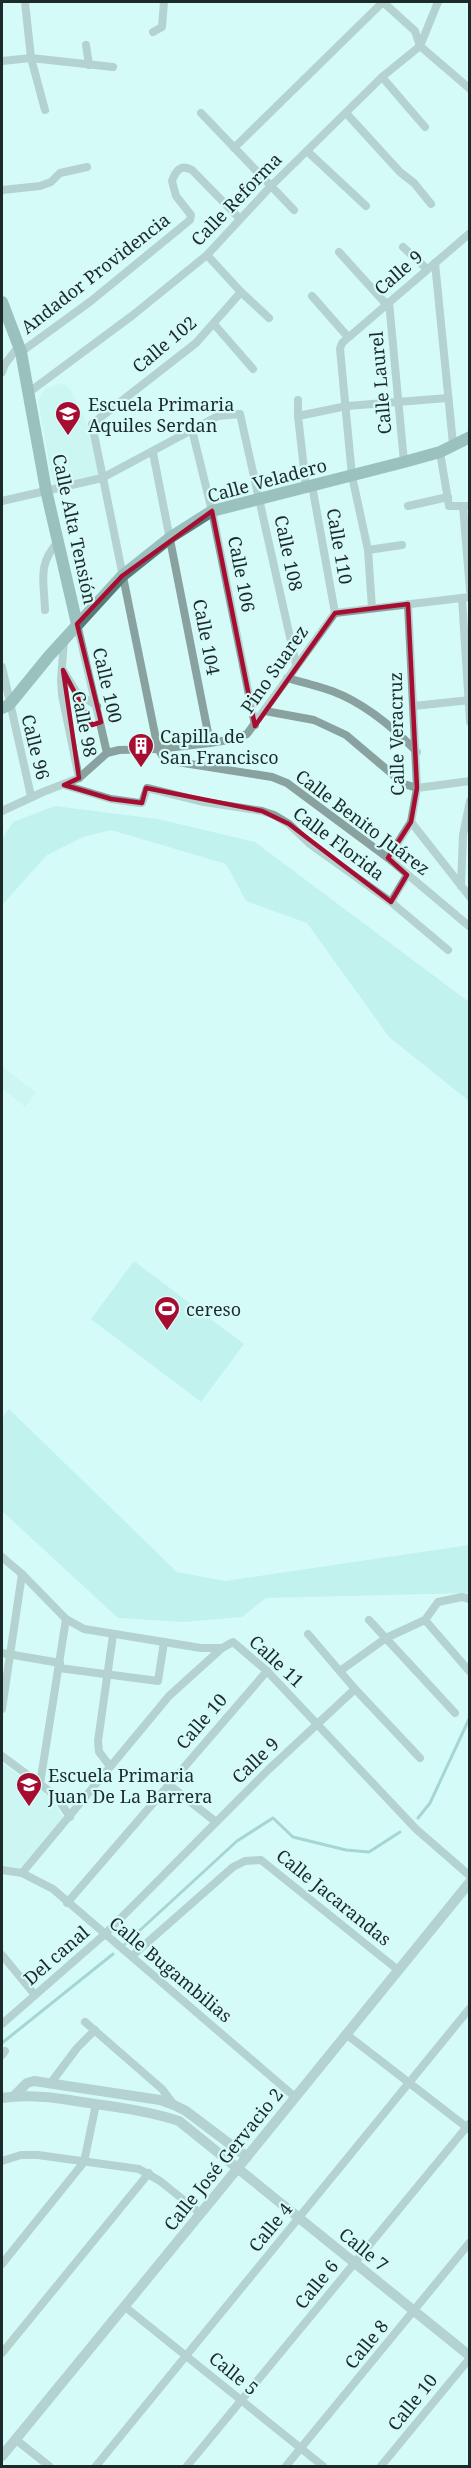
<svg xmlns="http://www.w3.org/2000/svg" width="471" height="2468" font-family="'Noto Serif',serif">
	<style>
		.built { fill: #c0f0ec }
		.green { fill: #abe6e1 }
		.lines { fill: none; stroke-linecap: round; stroke-linejoin: round }
		.stream { stroke: #6da8a3; stroke-width: 3 }
		.minor { stroke: #89a19f; stroke-width: 8 }
		.tertiary { stroke: #89a19f; stroke-width: 10 }
		.secondary { stroke: #567b78; stroke-width: 12 }
		.marked { fill: none; stroke: #a70d31; stroke-width: 4.5; stroke-linejoin: round }
		.labels { text-anchor: middle; dominant-baseline: central; stroke-width: 4.5; stroke-linejoin: round; paint-order: stroke }
		.street-label { font-size: 18px; fill: #1c2a29; stroke: #d5fbf8 }
		.poi-label { font-size: 18px; fill: #1c2a29; stroke: #d5fbf8; text-anchor: start }
	</style>
	<rect width="100%" height="100%" fill="#d5fbf8"/>
	<g class="built">
		<path d="M59 384 66 385 71 390 89 428 98 475 53 484 38 400 46 388Z"/>
		<path d="M2 1066 36 1093 25 1107 2 1088Z"/>
		<path d="M2 1763 52 1799 63 1817 20 1868 2 1866Z"/>
	</g>
	<g class="green">
		<path d="M55 806 158 819 255 842 469 1002V1101L389 1037 307 923 246 901 226 864 111 830 83 837 47 855 2 905V839L13 822Z"/>
		<path d="M134 1261 244 1344 201 1402 91 1319Z"/>
		<path d="M9 1409 177 1572 225 1581 469 1545V1593L266 1598 242 1617 184 1622 118 1618 2 1511V1418Z"/>
	</g>
	<g class="lines">
		<g class="stream">
			<path d="M418 1818 430 1803 470 1717"/>
			<path d="M125 1944 237 1841 273 1818 293 1837 346 1850 369 1852 400 1832"/>
			<path d="M2 2043 113 1954"/>
		</g>
		<g class="minor">
			<path d="M25 2 31 58 45 110"/>
			<path d="M383 2 415 31 420 46 470 89"/>
			<path d="M153 32 162 27 164 2"/>
			<path d="M86 45 89 65"/>
			<path d="M2 61 31 58 113 67"/>
			<path d="M382 77 425 127"/>
			<path d="M201 113 294 210"/>
			<path d="M346 113 400 172 414 183 431 204"/>
			<path d="M234 148 383 2"/>
			<path d="M307 151 366 206"/>
			<path d="M2 190 40 186 51 182 60 173 87 167"/>
			<path d="M403 247 427 269"/>
			<path d="M339 252 386 304"/>
			<path d="M207 255 241 292 269 318"/>
			<path d="M435 263 453 444"/>
			<path d="M241 292 196 343 92 424 158 749 162 755 171 761 272 777 287 783 388 858 470 927"/>
			<path d="M312 296 348 337"/>
			<path d="M389 302 404 462"/>
			<path d="M214 324 253 369"/>
			<path d="M21 352 91 301 190 220 191 215 176 196 172 181C176 170 181 164 192 170L240 219"/>
			<path d="M2 372 5 364 19 346"/>
			<path d="M28 393 133 315 207 255 270 187 382 77 420 46 438 2"/>
			<path d="M298 400V416L306 487"/>
			<path d="M298 416 347 406 448 398"/>
			<path d="M192 430 212 511 255 725"/>
			<path d="M440 452 449 506H470"/>
			<path d="M153 453 210 743"/>
			<path d="M312 485 335 613"/>
			<path d="M2 501 102 478 218 416 240 414 296 664"/>
			<path d="M408 506 448 497"/>
			<path d="M463 506 470 591"/>
			<path d="M368 550 402 545"/>
			<path d="M462 598 470 722"/>
			<path d="M372 608 368 550 352 476 340 349 342 343 470 233"/>
			<path d="M45 610C44 580 37 564 59 541"/>
			<path d="M335 613 470 597"/>
			<path d="M77 624 107 753"/>
			<path d="M64 640 61 680 62 695 79 778"/>
			<path d="M2 667 31 796"/>
			<path d="M63 670 77 693 97 706"/>
			<path d="M287 678C302 682 318 686 332 691 364 703 394 728 417 752"/>
			<path d="M414 706 470 700"/>
			<path d="M265 711 314 720 346 735 404 784 417 788 470 781"/>
			<path d="M64 785 111 799 139 803H142L147 788 204 802 262 811 274 815 289 824 310 844 391 902 448 950"/>
			<path d="M2 811 43 792 79 778 107 753 119 750 158 749 210 743 234 739 247 734 335 613"/>
			<path d="M411 822 470 897"/>
			<path d="M388 858 411 822 417 788 408 604"/>
			<path d="M461 886 463 835 470 801"/>
			<path d="M391 902 407 875"/>
			<path d="M2 1557 22 1574 66 1619 84 1629 201 1648H222"/>
			<path d="M369 1620 455 1713"/>
			<path d="M425 1620 470 1672"/>
			<path d="M308 1634 355 1689 420 1758"/>
			<path d="M2 1653 60 1663"/>
			<path d="M59 1668 158 1681 164 1642"/>
			<path d="M340 1671 386 1638 425 1620 438 1602 462 1597 470 1599"/>
			<path d="M2 1709 22 1574"/>
			<path d="M2 1756 56 1796 70 1817"/>
			<path d="M110 1766 99 1752 98 1741 113 1635"/>
			<path d="M40 1784 66 1619"/>
			<path d="M168 1784 216 1822"/>
			<path d="M2 1870 22 1873 53 1889 295 2097"/>
			<path d="M22 1873 169 1696 222 1648 233 1642 267 1671 416 1829 470 1876"/>
			<path d="M67 1903 267 1671"/>
			<path d="M2 1955 35 1995"/>
			<path d="M132 1956 233 1867 245 1861 261 1860 398 1970"/>
			<path d="M85 2022 162 2089 174 2105"/>
			<path d="M2 2024 105 1934 268 1770 355 1689"/>
			<path d="M346 2034 469 2129"/>
			<path d="M2 2055 5 2051"/>
			<path d="M50 2084 77 2048 95 2030"/>
			<path d="M2 2161 21 2155H38L139 2169 160 2181 200 2213"/>
			<path d="M2 2264 84 2162 96 2104"/>
			<path d="M124 2306 323 2466"/>
			<path d="M2 2353 149 2173"/>
			<path d="M15 2439 49 2466"/>
			<path d="M96 2466 470 2008"/>
			<path d="M187 2466 470 2123"/>
			<path d="M286 2466 470 2242"/>
			<path d="M381 2466 470 2358"/>
		</g>
		<g class="tertiary">
			<path d="M15 2095 27 2083 34 2081 160 2100 174 2105 186 2111 247 2157"/>
			<path d="M2 2098C33 2093 64 2099 95 2104 124 2108 151 2112 179 2121L470 2356"/>
			<path d="M2 2456 237 2169 470 1882"/>
		</g>
		<g class="secondary">
			<path d="M2 302 21 352 46 490 77 624"/>
			<path d="M2 708 9 705 49 656 122 576 171 537 212 511 404 462 440 452 470 437"/>
		</g>
	</g>
	<path d="M0 0H471V2468H0ZM212 511 255 726 335 613 408 604 417 788 411 822 388 858 407 875 391 902 289 824 262 811 146 788 142 803 111 799 64 785 79 778 63 670 92 725 101 722 77 624 122 576Z" fill="#d5fbf8" fill-opacity=".55" fill-rule="evenodd"/>
	<path class="marked" d="M212 511 255 726 335 613 408 604 417 788 411 822 388 858 407 875 391 902 289 824 262 811 146 788 142 803 111 799 64 785 79 778 63 670 92 725 101 722 77 624 122 576Z"/>
	<defs>
		<symbol id="school-pin" viewBox="-11 -11 22 30"><path d="M0 17L-7.5 6A9.5 9.5 0 1 1 7.5 6Z" fill="#a70d31" stroke="#d5fbf8"/><path d="M0-5L7-2L0 1L-7-2ZM-4 1L0 2.5L4 1V4Q0 6-4 4Z" fill="#fff"/></symbol>
		<symbol id="building-pin" viewBox="-11 -11 22 30"><path d="M0 17L-7.5 6A9.5 9.5 0 1 1 7.5 6Z" fill="#a70d31" stroke="#d5fbf8"/><path d="M-4-6H4V6H1V3H-1V6H-4ZM-2.5-4.3h1.7v1.8h-1.7ZM.8-4.3h1.7v1.8H.8ZM-2.5-1h1.7V.8h-1.7ZM.8-1h1.7V.8H.8Z" fill="#fff"/></symbol>
		<symbol id="stadium-pin" viewBox="-11 -11 22 30"><path d="M0 17L-7.5 6A9.5 9.5 0 1 1 7.5 6Z" fill="#a70d31" stroke="#d5fbf8"/><path d="M0-5a6.5 5 0 1 0 0 10a6.5 5 0 1 0 0-10ZM-3.5-1.8h7v3.6h-7Z" fill="#fff"/></symbol>
	</defs>
	<g fill-rule="evenodd">
		<use href="#school-pin" x="53" y="399" width="30" height="40"/>
		<use href="#building-pin" x="126" y="731" width="30" height="40"/>
		<use href="#stadium-pin" x="152" y="1294" width="30" height="40"/>
		<use href="#school-pin" x="14" y="1770" width="30" height="40"/>
	</g>
	<g class="labels">
		<g class="street-label">
			<text transform="translate(236 199) rotate(-46)">Calle Reforma</text>
			<text transform="translate(398 272) rotate(-41)">Calle 9</text>
			<text transform="translate(95 273) rotate(-38)">Andador Providencia</text>
			<text transform="translate(164 344) rotate(-40)">Calle 102</text>
			<text transform="translate(380 383) rotate(-95)">Calle Laurel</text>
			<text transform="translate(267 480) rotate(-15)">Calle Veladero</text>
			<text transform="translate(75 529) rotate(78)">Calle Alta Tensión</text>
			<text transform="translate(340 546) rotate(80)">Calle 110</text>
			<text transform="translate(289 553) rotate(78)">Calle 108</text>
			<text transform="translate(242 574) rotate(79)">Calle 106</text>
			<text transform="translate(207 637) rotate(79)">Calle 104</text>
			<text transform="translate(274 669) rotate(-55)">Pino Suarez</text>
			<text transform="translate(108 685) rotate(77)">Calle 100</text>
			<text transform="translate(85 724) rotate(79)">Calle 98</text>
			<text transform="translate(396 734) rotate(-91)">Calle Veracruz</text>
			<text transform="translate(36 747) rotate(76)">Calle 96</text>
			<text transform="translate(363 822) rotate(37)">Calle Benito Juárez</text>
			<text transform="translate(339 843) rotate(37)">Calle Florida</text>
			<text transform="translate(277 1661) rotate(43)">Calle 11</text>
			<text transform="translate(201 1721) rotate(-49)">Calle 10</text>
			<text transform="translate(255 1760) rotate(-44)">Calle 9</text>
			<text transform="translate(334 1897) rotate(39)">Calle Jacarandas</text>
			<text transform="translate(56 1955) rotate(-41)">Del canal</text>
			<text transform="translate(171 1969) rotate(40)">Calle Bugambilias</text>
			<text transform="translate(223 2159) rotate(-51)">Calle José Gervacio 2</text>
			<text transform="translate(270 2227) rotate(-51)">Calle 4</text>
			<text transform="translate(364 2249) rotate(39)">Calle 7</text>
			<text transform="translate(316 2284) rotate(-51)">Calle 6</text>
			<text transform="translate(366 2344) rotate(-51)">Calle 8</text>
			<text transform="translate(234 2373) rotate(39)">Calle 5</text>
			<text transform="translate(412 2402) rotate(-51)">Calle 10</text>
		</g>
		<g class="poi-label">
			<text x="88" y="404">Escuela Primaria<tspan x="88" dy="21">Aquiles Serdan</tspan></text>
			<text x="160" y="736">Capilla de<tspan x="160" dy="21">San Francisco</tspan></text>
			<text x="186" y="1309">cereso</text>
			<text x="48" y="1775">Escuela Primaria<tspan x="48" dy="21">Juan De La Barrera</tspan></text>
		</g>
	</g>
	<rect width="471" height="2468" fill="none" stroke="#1c2a29" stroke-width="6"/>
</svg>
